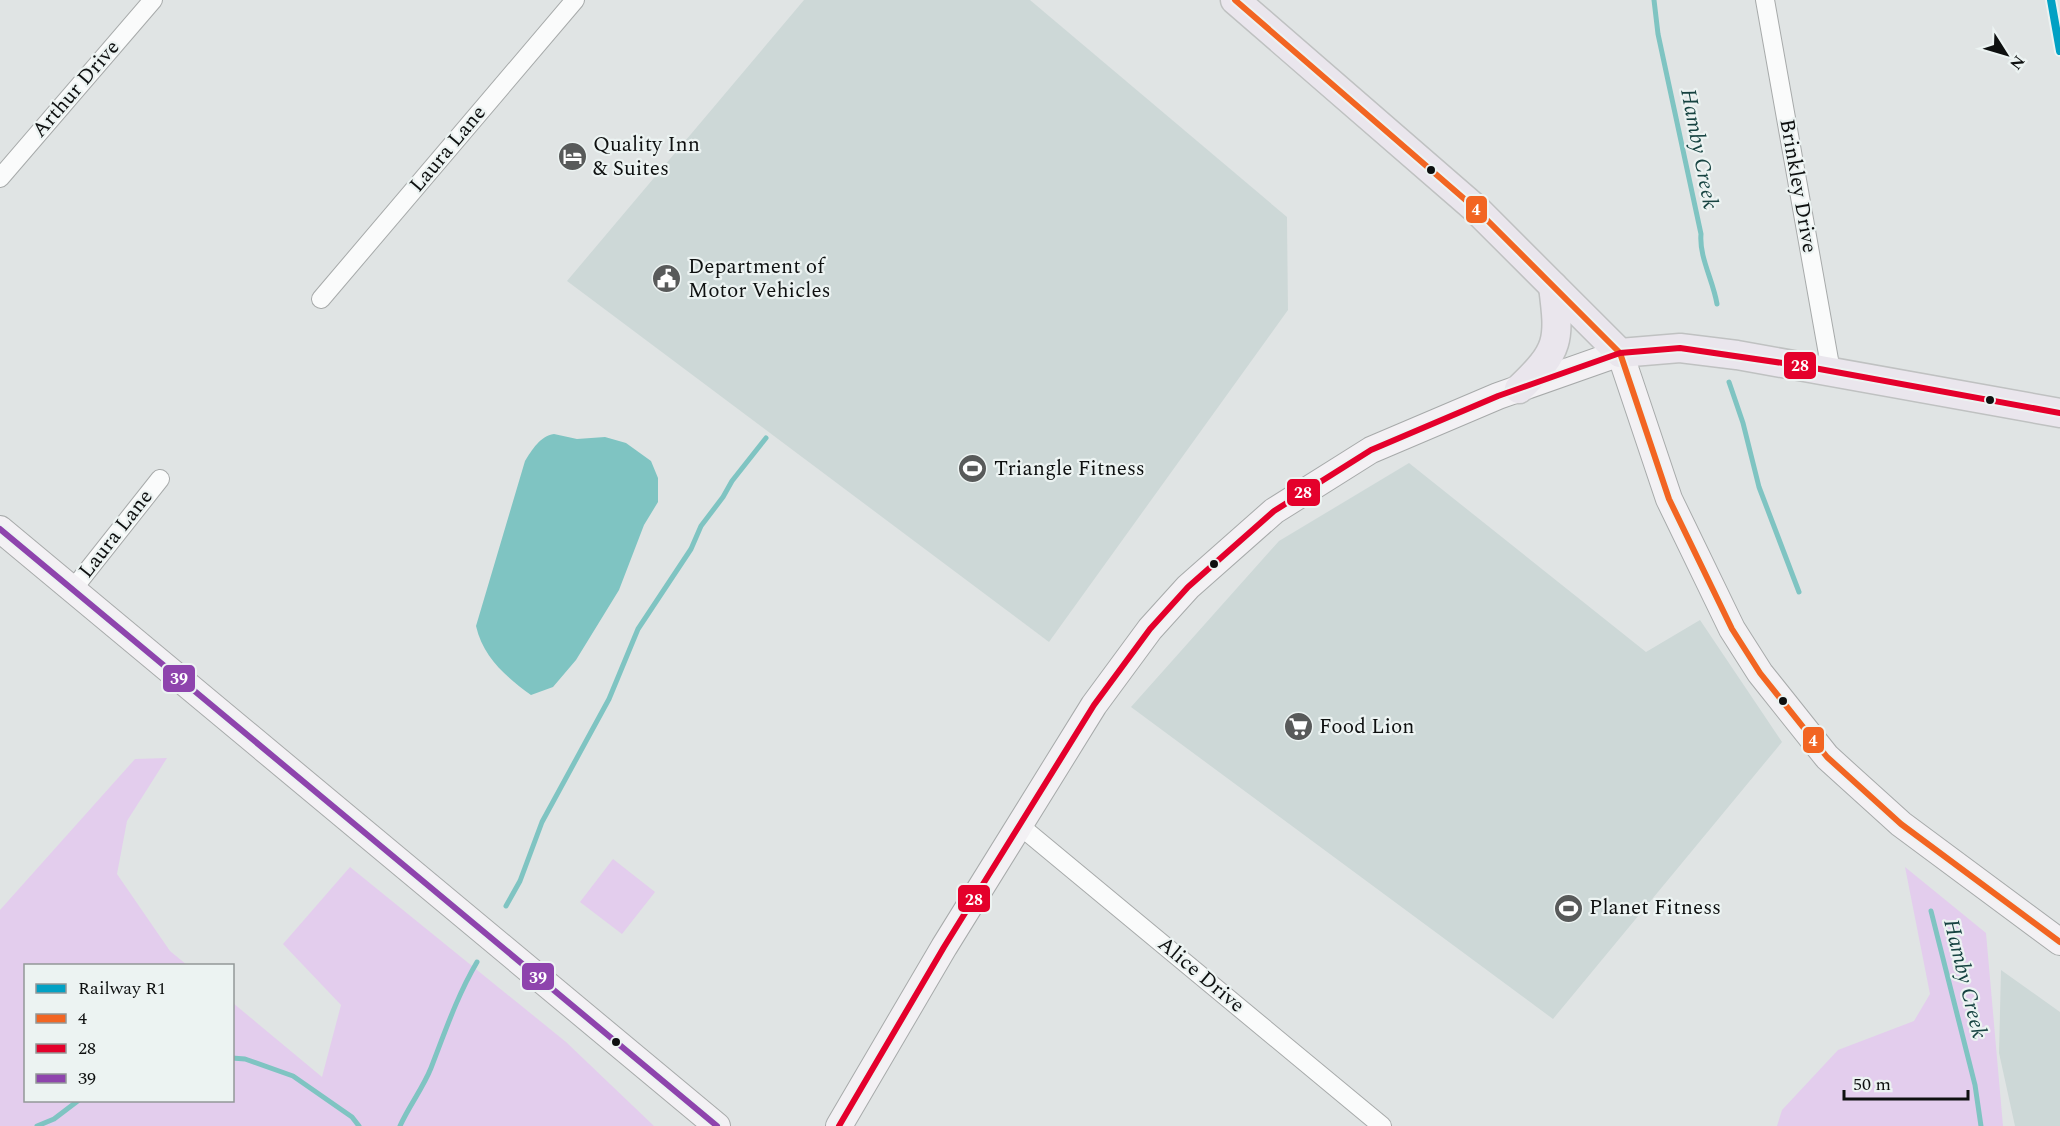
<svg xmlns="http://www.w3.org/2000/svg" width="2060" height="1126" font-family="Spectral,serif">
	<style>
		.built { fill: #cdd8d7 }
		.green { fill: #e3cded }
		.water { fill: #7fc4c2 }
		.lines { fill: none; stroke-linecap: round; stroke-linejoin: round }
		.stream { stroke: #7fc4c2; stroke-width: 5 }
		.street-casing { stroke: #a7aaaa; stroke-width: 20 }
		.secondary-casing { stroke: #a7aaaa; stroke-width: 28 }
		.primary-casing { stroke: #bfc1c1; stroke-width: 31 }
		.street { stroke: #fafbfb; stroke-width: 18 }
		.secondary { stroke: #f3f1f4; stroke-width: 26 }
		.primary { stroke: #eae6ed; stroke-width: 28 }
		.bus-1-casing { stroke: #ecf3f2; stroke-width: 10 }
		.bus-2-casing { stroke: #ecf3f2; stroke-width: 10 }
		.bus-3-casing { stroke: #ecf3f2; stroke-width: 10 }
		.bus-1 { stroke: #f26522; stroke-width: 6 }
		.bus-2 { stroke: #e4002b; stroke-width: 6 }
		.bus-3 { stroke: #8e44ad; stroke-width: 6 }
		.rail-1-casing { stroke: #ecf3f2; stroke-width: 12 }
		.rail-1 { stroke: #01a1c4; stroke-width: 8 }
		.bus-dot { fill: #0e1010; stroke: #ecf3f2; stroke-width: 2 }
		.labels { text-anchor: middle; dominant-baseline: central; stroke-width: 4.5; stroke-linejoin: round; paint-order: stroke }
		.street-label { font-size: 21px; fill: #0e1010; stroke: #ecf3f2 }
		.poi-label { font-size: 21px; fill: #0e1010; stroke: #ecf3f2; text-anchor: start }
		.water-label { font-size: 22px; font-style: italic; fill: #164341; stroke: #ecf3f2 }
		.line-badge { stroke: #ecf3f2; stroke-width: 2 }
		.badge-label { font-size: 16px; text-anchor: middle; font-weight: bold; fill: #fff }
	</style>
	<rect width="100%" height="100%" fill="#e0e4e4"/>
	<g class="built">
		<path d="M804 0H1030L1287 217 1288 310 1049 642 567 281Z"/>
		<path d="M1409 463 1646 652 1700 620 1782 742 1553 1019 1131 707 1279 541Z"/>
		<path d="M2001 970 2060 1012V1126H2015L1999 1053Z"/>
	</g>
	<g class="green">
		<path d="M167 758 127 821 117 874 170 951 187 965 26 966V1100H232L233 1003 322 1077 341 1005 283 944 350 867 566 1042 654 1126H0V910L135 759Z"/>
		<path d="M613 859 655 892 622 934 580 902Z"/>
		<path d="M1905 867 1986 933 2003 1126H1777L1782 1110 1838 1050 1914 1021 1930 994Z"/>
	</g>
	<path class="water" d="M554 434 577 439 605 437 626 443 651 461 658 478V502L644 525 619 590 576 660 553 687 531 695C506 677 483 657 476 626L525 461C532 450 540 436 554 434Z"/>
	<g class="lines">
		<g class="stream">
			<path d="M1654 0 1658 34 1701 234C1699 257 1713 280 1717 304"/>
			<path d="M1729 382 1743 423 1759 487 1799 592"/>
			<path d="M506 906 520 881 542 822 609 699 638 629 691 549 701 526 723 497 732 481 766 438"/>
			<path d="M1931 911 1975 1085 1981 1126"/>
			<path d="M232 1058 245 1059 293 1076 352 1117 359 1126"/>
			<path d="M37 1126 54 1119 79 1100"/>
			<path d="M400 1126C409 1106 423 1088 431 1068 445 1032 457 996 477 962"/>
		</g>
		<defs>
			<g id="street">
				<path d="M1765 0 1831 371"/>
				<path d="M0 178 153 0"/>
				<path d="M321 299 575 0"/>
				<path d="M73 589 160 479"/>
				<path d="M1019 825 1382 1126"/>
			</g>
			<g id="secondary">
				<path d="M0 529 717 1126"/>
				<path d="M839 1126 944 947 1094 705 1150 629 1188 587 1274 511 1371 450 1498 396 1620 353 1669 499 1732 629 1760 673 1827 757 1901 824 2060 942"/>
			</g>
			<g id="primary">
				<path d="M1235 0 1476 209 1620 353 1680 348 1737 355 2060 413"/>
				<path d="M1519 389C1560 350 1560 341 1553 286"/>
			</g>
		</defs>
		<use href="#street" class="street-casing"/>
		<use href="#secondary" class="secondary-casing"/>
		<use href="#primary" class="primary-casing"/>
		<use href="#street" class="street"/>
		<use href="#secondary" class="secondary"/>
		<use href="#primary" class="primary"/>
		<defs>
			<path id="bus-1" d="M1235 0 1476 209 1620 353 1669 499 1732 629 1760 673 1827 757 1901 824 2060 942"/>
			<path id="bus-2" d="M839 1126 944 947 1094 705 1150 629 1188 587 1274 511 1371 450 1498 396 1620 353 1680 348 1803 366 2060 413"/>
			<path id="bus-3" d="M0 529 717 1126"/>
		</defs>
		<use href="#bus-1" class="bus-1-casing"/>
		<use href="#bus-2" class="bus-2-casing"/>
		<use href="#bus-3" class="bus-3-casing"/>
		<use href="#bus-1" class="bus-1"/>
		<use href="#bus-2" class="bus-2"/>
		<use href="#bus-3" class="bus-3"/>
		<defs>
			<path id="rail-1" d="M2051 0 2060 51"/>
		</defs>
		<use href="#rail-1" class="rail-1-casing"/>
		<use href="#rail-1" class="rail-1"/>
	</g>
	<defs>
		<symbol id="hotel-disc" viewBox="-11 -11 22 22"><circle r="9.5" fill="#585a5a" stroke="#ecf3f2"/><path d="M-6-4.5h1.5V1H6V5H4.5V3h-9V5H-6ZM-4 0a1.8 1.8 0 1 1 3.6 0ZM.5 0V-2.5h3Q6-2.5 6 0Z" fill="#fff"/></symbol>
		<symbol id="civic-disc" viewBox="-11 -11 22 22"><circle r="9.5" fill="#585a5a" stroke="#ecf3f2"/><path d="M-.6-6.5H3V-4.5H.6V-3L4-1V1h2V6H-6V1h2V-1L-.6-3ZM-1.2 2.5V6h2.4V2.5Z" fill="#fff"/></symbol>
		<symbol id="stadium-disc" viewBox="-11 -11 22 22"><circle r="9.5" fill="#585a5a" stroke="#ecf3f2"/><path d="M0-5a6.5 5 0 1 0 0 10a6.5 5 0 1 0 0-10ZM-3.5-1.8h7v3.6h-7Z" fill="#fff"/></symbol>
		<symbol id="supermarket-disc" viewBox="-11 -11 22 22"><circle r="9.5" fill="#585a5a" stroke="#ecf3f2"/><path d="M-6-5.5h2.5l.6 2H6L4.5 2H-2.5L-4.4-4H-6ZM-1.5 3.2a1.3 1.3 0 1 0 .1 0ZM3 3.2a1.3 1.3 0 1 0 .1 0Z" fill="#fff"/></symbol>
	</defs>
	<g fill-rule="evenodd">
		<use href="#hotel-disc" x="556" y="140" width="33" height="33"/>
		<use href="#civic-disc" x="650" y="262" width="33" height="33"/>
		<use href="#stadium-disc" x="956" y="452" width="33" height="33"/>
		<use href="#supermarket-disc" x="1282" y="710" width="33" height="33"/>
		<use href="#stadium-disc" x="1552" y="892" width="33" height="33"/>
	</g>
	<g class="bus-dot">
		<circle cx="1431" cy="170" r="5"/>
		<circle cx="1990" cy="400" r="5"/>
		<circle cx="1214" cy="564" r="5"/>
		<circle cx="1783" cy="701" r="5"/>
		<circle cx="616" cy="1042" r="5"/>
	</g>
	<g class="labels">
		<g class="street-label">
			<text transform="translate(76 89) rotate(-49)">Arthur Drive</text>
			<text transform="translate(448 149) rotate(-50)">Laura Lane</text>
			<text transform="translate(1798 186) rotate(80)">Brinkley Drive</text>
			<text transform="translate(116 534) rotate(-52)">Laura Lane</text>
			<text transform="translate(1201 975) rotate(40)">Alice Drive</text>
		</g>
		<g class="poi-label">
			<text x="593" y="145">Quality Inn<tspan x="593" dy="24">&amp; Suites</tspan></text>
			<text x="688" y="267">Department of<tspan x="688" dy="24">Motor Vehicles</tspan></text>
			<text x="994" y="469">Triangle Fitness</text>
			<text x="1319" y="727">Food Lion</text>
			<text x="1589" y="908">Planet Fitness</text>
		</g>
		<g class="water-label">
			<text transform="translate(1699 149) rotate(79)">Hamby Creek</text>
			<text transform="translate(1965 979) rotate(76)">Hamby Creek</text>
		</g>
	</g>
	<g class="line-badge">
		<rect x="1465" y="195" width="23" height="29" rx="6" fill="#f26522"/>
		<rect x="1783" y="351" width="34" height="29" rx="6" fill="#e4002b"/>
		<rect x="1286" y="478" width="35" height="29" rx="6" fill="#e4002b"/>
		<rect x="162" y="664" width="34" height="29" rx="6" fill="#8e44ad"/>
		<rect x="1802" y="726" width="23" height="28" rx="6" fill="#f26522"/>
		<rect x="957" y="884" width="34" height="29" rx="6" fill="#e4002b"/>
		<rect x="521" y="962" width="34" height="29" rx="6" fill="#8e44ad"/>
	</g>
	<g class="badge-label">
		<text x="1476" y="215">4</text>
		<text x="1800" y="371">28</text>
		<text x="1303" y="498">28</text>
		<text x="179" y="684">39</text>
		<text x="1813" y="746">4</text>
		<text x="974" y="905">28</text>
		<text x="538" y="983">39</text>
	</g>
	<rect x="24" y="964" width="210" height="138" fill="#ecf3f2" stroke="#939898" stroke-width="1.5"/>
	<rect x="36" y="984" width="30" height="9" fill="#01a1c4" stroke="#939898" stroke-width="1.5"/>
	<text x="78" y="994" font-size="18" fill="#0e1010">Railway R1</text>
	<rect x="36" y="1014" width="30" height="9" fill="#f26522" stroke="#939898" stroke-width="1.5"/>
	<text x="78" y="1024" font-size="18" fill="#0e1010">4</text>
	<rect x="36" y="1044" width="30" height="9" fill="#e4002b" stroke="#939898" stroke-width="1.5"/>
	<text x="78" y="1054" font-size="18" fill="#0e1010">28</text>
	<rect x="36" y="1074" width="30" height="9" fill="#8e44ad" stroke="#939898" stroke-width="1.5"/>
	<text x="78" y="1084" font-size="18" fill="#0e1010">39</text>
	<g transform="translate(2006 54) rotate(127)" stroke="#ecf3f2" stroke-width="4.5" paint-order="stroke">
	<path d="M0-4.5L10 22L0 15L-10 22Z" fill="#0e1010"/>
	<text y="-9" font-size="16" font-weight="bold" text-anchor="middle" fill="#0e1010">N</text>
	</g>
	<path d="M1844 1090v9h124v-9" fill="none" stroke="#0e1010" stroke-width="3"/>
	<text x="1853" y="1090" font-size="18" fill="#0e1010" stroke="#ecf3f2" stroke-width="4.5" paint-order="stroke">50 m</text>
</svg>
